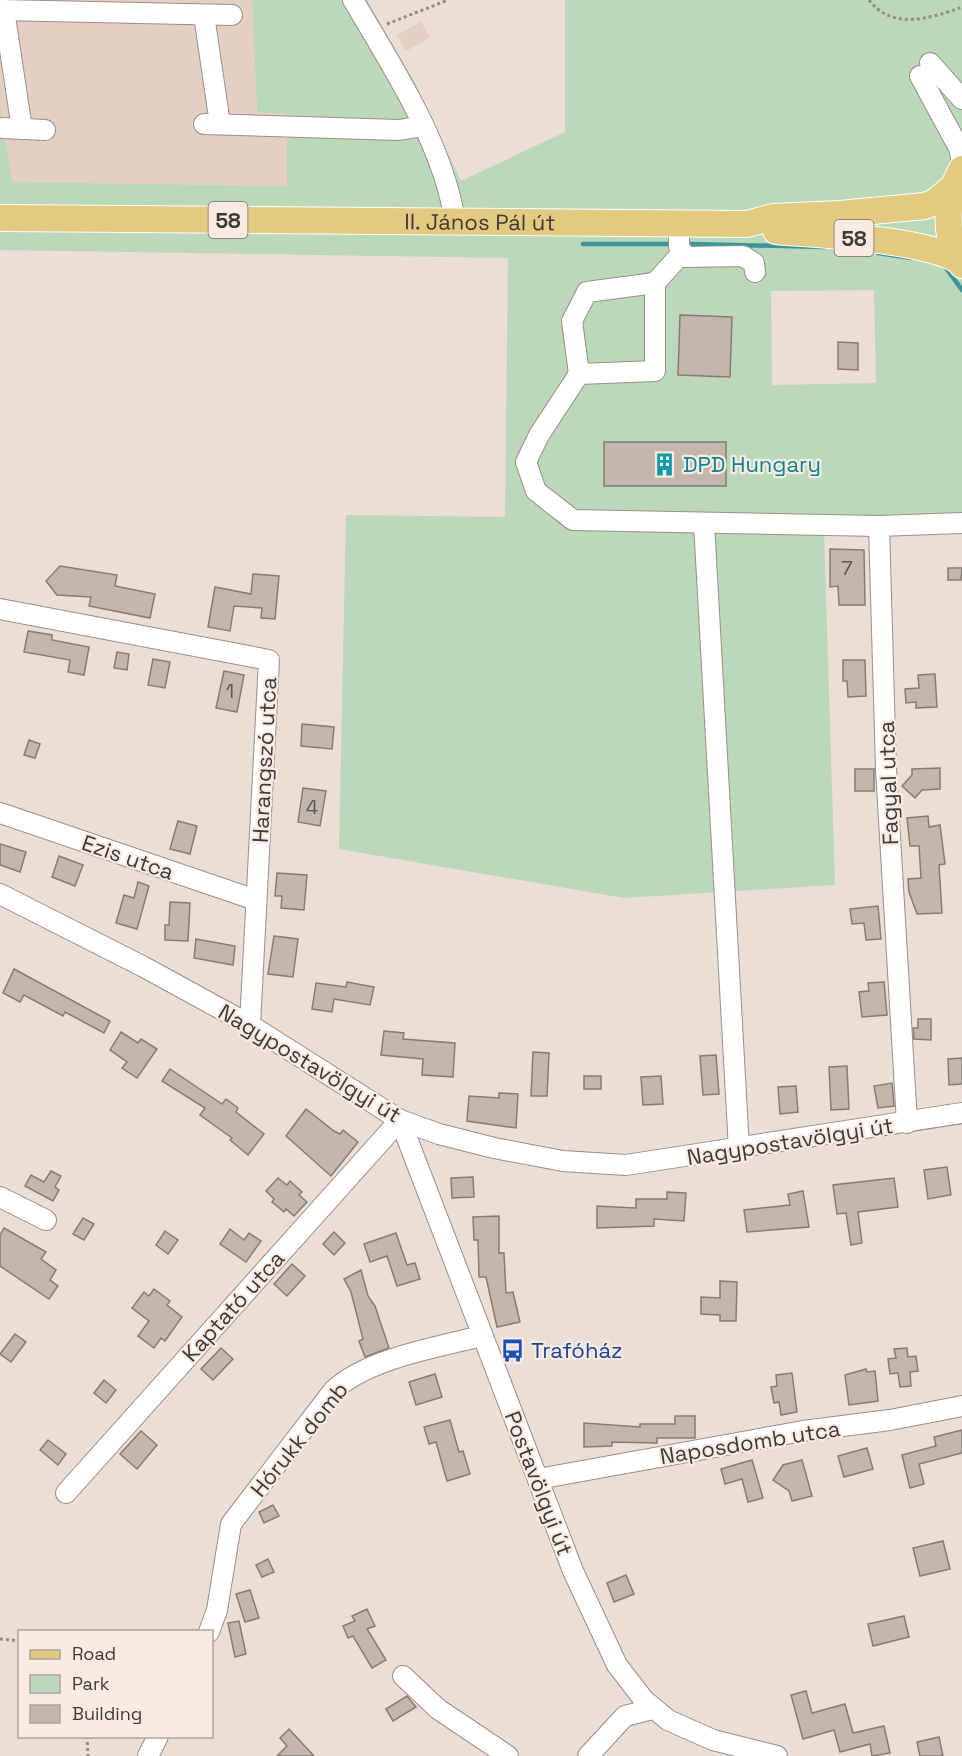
<svg xmlns="http://www.w3.org/2000/svg" width="962" height="1756" font-family="'Space Grotesk',sans-serif">
	<style>
		.built { fill: #e4cfc3 }
		.green { fill: #bbd8b9; fill-rule: evenodd }
		.lines { fill: none; stroke-linecap: round; stroke-linejoin: round }
		.stream { stroke: #39959d; stroke-width: 4.5 }
		.building { fill: #c2b6ad; stroke: #877c73; stroke-width: 1.5 }
		.minor-casing { stroke: #9b8e87; stroke-width: 22 }
		.major-casing { stroke: #fff; stroke-width: 28 }
		.path { stroke: #968c86; stroke-width: 3; stroke-dasharray: 3 3; stroke-linecap: butt }
		.minor { stroke: #fff; stroke-width: 20 }
		.major { stroke: #e2cb80; stroke-width: 26 }
		.labels { text-anchor: middle; dominant-baseline: central; stroke-width: 4.5; stroke-linejoin: round; paint-order: stroke }
		.number-label { font-size: 20px; fill: #605854 }
		.shield { fill: #f9ebe2; stroke: #776e6a; stroke-width: 1.5 }
		.shield-label { font-size: 21px; font-weight: bold; fill: #3f3936 }
		.street-label { font-size: 22px; fill: #3f3936; stroke: #f9ebe2 }
		.culture-label { font-size: 22px; fill: #0d838f; stroke: #f9ebe2; text-anchor: start }
		.transit-label { font-size: 22px; fill: #164399; stroke: #f9ebe2; text-anchor: start }
	</style>
	<rect width="100%" height="100%" fill="#ebded5"/>
	<g class="built">
		<path d="M0 0H252L257 112 287 114V186L12 182 0 107Z"/>
		<path d="M421 22 430 38 406 51 397 35Z"/>
	</g>
	<path class="green" d="M252 0H367L414 81 461 181 565 132V0H962V531L824 532 835 885 624 898 339 849 346 515 505 517 508 258 0 250V107L12 182 287 186V114L257 112ZM874 290 876 383 772 385 771 291Z"/>
	<g class="lines">
		<g class="stream">
			<path d="M583 244H668"/>
			<path d="M690 244 825 247"/>
			<path d="M878 253 911 258"/>
			<path d="M943 264 962 290"/>
		</g>
	</g>
	<g class="building">
		<path d="M680 315 732 317 730 377 678 375Z"/>
		<path d="M838 342 858 343V370L838 369Z"/>
		<rect x="604" y="442" width="122" height="44"/>
		<path d="M830 549 864 550 865 605H839L838 586 830 587Z"/>
		<path d="M60 566 117 575 115 586 155 594 150 618 89 606 91 597 57 595 46 581Z"/>
		<path d="M948 568H962L961 580H948Z"/>
		<path d="M253 574 279 576 275 619 261 618 262 608 234 606 230 631 208 627 215 587 251 594Z"/>
		<path d="M28 631 52 635V640L89 647 84 675 68 672 70 660 24 652Z"/>
		<path d="M117 652 129 654 127 670 114 668Z"/>
		<path d="M153 659 170 662 165 688 148 685Z"/>
		<path d="M843 660H865L866 696 848 697 847 681H843Z"/>
		<path d="M224 671 244 675 237 712 216 708Z"/>
		<path d="M935 674 937 707 916 708V702L906 703 905 689 919 688 918 675Z"/>
		<path d="M302 724 334 727 332 749 301 746Z"/>
		<path d="M29 740 40 744 35 758 24 755Z"/>
		<path d="M940 768V789L922 790 915 798 902 786 912 775V769Z"/>
		<rect x="855" y="769" width="19" height="22"/>
		<path d="M303 788 326 791 320 826 298 822Z"/>
		<path d="M928 816 929 827 940 825 945 864 939 865 942 913 917 914 909 892 908 879 921 878 919 846H910L907 818Z"/>
		<path d="M178 821 197 826 190 854 170 849Z"/>
		<path d="M0 844 26 852 20 872 0 865Z"/>
		<path d="M59 856 83 865 75 886 52 877Z"/>
		<path d="M277 873 307 875 304 910 281 908 282 896H275Z"/>
		<path d="M138 882 149 886 137 929 116 923 124 895 134 898Z"/>
		<path d="M170 902 190 903 188 941 165 940V925H169Z"/>
		<path d="M878 906 881 939 866 940 864 923 852 924 850 909Z"/>
		<path d="M274 936 298 939 293 977 268 974Z"/>
		<path d="M196 939 235 946 233 965 194 958Z"/>
		<path d="M14 969 110 1021 104 1033 65 1012 63 1016 24 995 20 1002 3 993Z"/>
		<path d="M347 982 374 987 370 1005 334 999 332 1012 312 1009 316 983 346 987Z"/>
		<path d="M884 982 887 1015 862 1017 859 992 869 991 868 983Z"/>
		<path d="M918 1019H931V1040L914 1039 913 1028H918Z"/>
		<path d="M384 1031 404 1033 403 1039 455 1043 453 1077 422 1075 423 1059 381 1055Z"/>
		<path d="M121 1032 138 1043 141 1039 157 1049 137 1078 122 1068 127 1062 110 1050Z"/>
		<path d="M533 1052 549 1053 547 1096H531Z"/>
		<path d="M716 1055 719 1094 703 1095 700 1056Z"/>
		<path d="M962 1058V1084L949 1085 948 1059Z"/>
		<path d="M847 1066 849 1109 831 1110 829 1067Z"/>
		<path d="M170 1069 222 1104 226 1099 238 1108 236 1112 264 1134 248 1155 230 1140 232 1138 200 1115 205 1108 162 1081Z"/>
		<rect x="584" y="1076" width="17" height="13"/>
		<path d="M661 1076 663 1104 643 1105 641 1077Z"/>
		<path d="M892 1083 894 1106 878 1108 874 1086Z"/>
		<path d="M796 1086 798 1112 780 1114 778 1087Z"/>
		<path d="M499 1093 518 1094 516 1128 467 1121 469 1096 499 1098Z"/>
		<path d="M306 1109 334 1131 340 1134 343 1130 358 1142 331 1176 286 1136Z"/>
		<path d="M947 1167 951 1195 928 1199 924 1170Z"/>
		<path d="M51 1171 61 1176 55 1187 59 1190 53 1201 25 1186 31 1175 44 1182Z"/>
		<path d="M473 1177 474 1197 452 1198 451 1178Z"/>
		<path d="M278 1178 287 1185 290 1181 302 1192 299 1195 307 1202 294 1216 286 1209 284 1212 272 1202 274 1199 266 1191Z"/>
		<path d="M894 1178 898 1207 858 1212 862 1243 851 1245 846 1213 837 1214 833 1185Z"/>
		<path d="M803 1191 809 1227 747 1232 744 1210 790 1205 788 1194Z"/>
		<path d="M667 1192 686 1193 684 1221 654 1219V1226L597 1228V1206L636 1208V1199H667Z"/>
		<path d="M499 1216V1253H504L506 1293 513 1292 520 1322 497 1327 486 1277H479L478 1240H474L473 1217Z"/>
		<path d="M83 1218 94 1224 84 1240 73 1234Z"/>
		<path d="M4 1228 46 1252 41 1259 56 1270 50 1280 58 1286 49 1299 0 1266V1235Z"/>
		<path d="M230 1229 244 1240 249 1233 261 1241 246 1262 220 1244Z"/>
		<path d="M165 1231 178 1240 168 1254 156 1245Z"/>
		<path d="M334 1232 345 1243 334 1255 323 1244Z"/>
		<path d="M396 1233 407 1265 415 1263 420 1279 397 1286 387 1256 370 1262 364 1244Z"/>
		<path d="M292 1264 305 1276 287 1296 274 1284Z"/>
		<path d="M361 1270 368 1296 375 1306 389 1348 365 1357 359 1341 363 1339 351 1292 344 1279Z"/>
		<path d="M720 1281 737 1282 736 1321H720V1315L701 1314V1297L720 1298Z"/>
		<path d="M154 1289 170 1301 167 1305 182 1317 165 1341 161 1338 154 1348 138 1336 149 1321 132 1308 144 1292 149 1296Z"/>
		<path d="M15 1334 26 1342 11 1362 0 1354Z"/>
		<path d="M221 1348 233 1359 213 1380 201 1369Z"/>
		<path d="M907 1348 908 1357 916 1356 918 1371 910 1372 911 1386 900 1387 898 1373 890 1374 888 1359 896 1358 894 1349Z"/>
		<path d="M866 1369 867 1372 875 1371 878 1401 849 1405 845 1375Z"/>
		<path d="M792 1373 797 1412 781 1415 779 1402 774 1403 771 1387 777 1386 776 1375Z"/>
		<path d="M435 1374 442 1397 416 1405 409 1382Z"/>
		<path d="M104 1380 116 1390 106 1403 94 1393Z"/>
		<path d="M675 1416H695V1438H657V1443L612 1442V1446L584 1447V1423L640 1427V1424H675Z"/>
		<path d="M450 1420 459 1452 463 1451 470 1474 447 1481 436 1442 429 1444 424 1427Z"/>
		<path d="M962 1430V1453L919 1464 924 1484 910 1488 902 1455 936 1446 934 1437Z"/>
		<path d="M141 1431 157 1445 137 1469 120 1454Z"/>
		<path d="M48 1440 66 1454 58 1465 40 1450Z"/>
		<path d="M867 1448 873 1469 844 1477 838 1456Z"/>
		<path d="M752 1460 763 1498 748 1502 742 1479 725 1484 721 1469Z"/>
		<path d="M802 1460 812 1496 792 1501 789 1491 773 1480 783 1465Z"/>
		<path d="M273 1505 279 1516 264 1523 259 1512Z"/>
		<path d="M943 1541 950 1569 920 1576 913 1548Z"/>
		<path d="M268 1559 274 1572 262 1577 256 1565Z"/>
		<path d="M626 1575 634 1594 614 1602 607 1583Z"/>
		<path d="M250 1590 259 1618 245 1622 236 1594Z"/>
		<path d="M367 1609 375 1626 367 1629 386 1660 372 1668 353 1636 348 1638 343 1626 355 1621 352 1616Z"/>
		<path d="M904 1616 909 1637 873 1646 868 1624Z"/>
		<path d="M239 1621 246 1654 235 1657 228 1623Z"/>
		<path d="M806 1691 812 1713 845 1704 853 1733 884 1726 890 1753 872 1756 870 1744 840 1752 834 1730 803 1739 791 1695Z"/>
		<path d="M407 1696 416 1707 393 1721 386 1709Z"/>
		<path d="M289 1729 314 1756H277L287 1746 280 1738Z"/>
		<path d="M939 1737 943 1756H920L917 1742Z"/>
	</g>
	<g class="lines">
		<defs>
			<g id="minor">
				<path d="M353 0C392 66 444 145 455 222"/>
				<path d="M0 10 232 15"/>
				<path d="M4 10 22 129"/>
				<path d="M204 15 220 124"/>
				<path d="M930 63 962 99"/>
				<path d="M920 76 960 150 962 169"/>
				<path d="M204 124 399 130 423 126"/>
				<path d="M3 128 45 130"/>
				<path d="M679 223V247L686 257 743 256 754 263 755 272"/>
				<path d="M681 254 655 283V371L579 374 539 435 526 462 536 491 573 520 879 526"/>
				<path d="M579 374 572 321 587 292 655 283"/>
				<path d="M704 523 739 1149"/>
				<path d="M0 609 269 660 250 1025"/>
				<path d="M0 813 256 900"/>
				<path d="M0 894 144 967 250 1025 400 1120 439 1134 494 1148 563 1161 626 1165 962 1113"/>
				<path d="M400 1120 573 1571 617 1665 644 1700 668 1720 713 1740 777 1756"/>
				<path d="M907 1123 886 769 879 526 962 523"/>
				<path d="M0 1197 46 1220"/>
				<path d="M538 1479 803 1431 890 1420 962 1406"/>
				<path d="M66 1493 400 1120"/>
				<path d="M209 1632 217 1610 231 1524 333 1391C366 1359 437 1347 482 1336"/>
				<path d="M403 1676 438 1709 508 1756"/>
				<path d="M148 1756 158 1736"/>
				<path d="M588 1756 625 1716 652 1709"/>
			</g>
			<g id="major">
				<path id="s1" d="M0 218 747 224 773 217 840 214 925 206 935 202 953 187"/>
				<path d="M776 231C819 235 926 239 959 261"/>
				<path d="M962 265C943 236 945 199 962 169"/>
			</g>
		</defs>
		<use href="#minor" class="minor-casing"/>
		<use href="#major" class="major-casing"/>
		<g class="path">
			<path d="M869 0C892 31 932 18 962 7"/>
			<path d="M387 24 448 0"/>
			<path d="M0 1639 20 1641"/>
			<path d="M87 1736 88 1756"/>
		</g>
		<use href="#minor" class="minor"/>
		<use href="#major" class="major"/>
	</g>
	<defs>
		<symbol id="building-bare" viewBox="-9 -9 18 18"><path d="M-4-6H4V6H1V3H-1V6H-4ZM-2.5-4.3h1.7v1.8h-1.7ZM.8-4.3h1.7v1.8H.8ZM-2.5-1h1.7V.8h-1.7ZM.8-1h1.7V.8H.8Z" fill="#0f9aa8" stroke="#f9ebe2" stroke-width="2.5" paint-order="stroke"/></symbol>
		<symbol id="bus-bare" viewBox="-9 -9 18 18"><path d="M-5-6H5V4H4V6H2V4H-2V6H-4V4H-5ZM-3.5-4V0h7V-4ZM-3.5 1.2v1.5H-2V1.2ZM2 1.2v1.5H3.5V1.2Z" fill="#1a4fb4" stroke="#f9ebe2" stroke-width="2.5" paint-order="stroke"/></symbol>
	</defs>
	<g fill-rule="evenodd">
		<use href="#building-bare" x="648" y="448" width="33" height="33"/>
		<use href="#bus-bare" x="496" y="1334" width="33" height="33"/>
	</g>
	<g class="labels">
		<g class="number-label">
			<text x="847" y="568">7</text>
			<text x="230" y="691">1</text>
			<text x="312" y="807">4</text>
		</g>
		<g class="shield">
			<rect x="208.5" y="202" width="39" height="36" rx="4.5"/>
			<rect x="834.5" y="220" width="39" height="36" rx="4.5"/>
		</g>
		<g class="shield-label">
			<text x="228" y="220">58</text>
			<text x="854" y="238">58</text>
		</g>
		<g class="street-label">
			<text stroke="none"><textPath href="#s1" startOffset="480">II. János Pál út</textPath></text>
			<text transform="translate(264 760) rotate(-87)">Harangszó utca</text>
			<text transform="translate(888 783) rotate(-92)">Fagyal utca</text>
			<text transform="translate(128 857) rotate(19)">Ezis utca</text>
			<text transform="translate(310 1063) rotate(31)">Nagypostavölgyi út</text>
			<text transform="translate(790 1141) rotate(-9)">Nagypostavölgyi út</text>
			<text transform="translate(233 1306) rotate(-48)">Kaptató utca</text>
			<text transform="translate(299 1439) rotate(-51)">Hórukk domb</text>
			<text transform="translate(750 1442) rotate(-9)">Naposdomb utca</text>
			<text transform="translate(539 1483) rotate(69)">Postavölgyi út</text>
		</g>
		<g class="culture-label">
			<text x="683" y="464">DPD Hungary</text>
		</g>
		<g class="transit-label">
			<text x="531" y="1350">Trafóház</text>
		</g>
	</g>
	<rect x="18" y="1630" width="195" height="108" fill="#f9ebe2" stroke="#afa49d" stroke-width="1.5"/>
	<rect x="30" y="1650" width="30" height="9" fill="#e2cb80" stroke="#afa49d" stroke-width="1.5"/>
	<text x="72" y="1660" font-size="18" fill="#3f3936">Road</text>
	<rect x="30" y="1675" width="30" height="18" fill="#bbd8b9" stroke="#afa49d" stroke-width="1.5"/>
	<text x="72" y="1690" font-size="18" fill="#3f3936">Park</text>
	<rect x="30" y="1705" width="30" height="18" fill="#c2b6ad" stroke="#afa49d" stroke-width="1.5"/>
	<text x="72" y="1720" font-size="18" fill="#3f3936">Building</text>
</svg>
